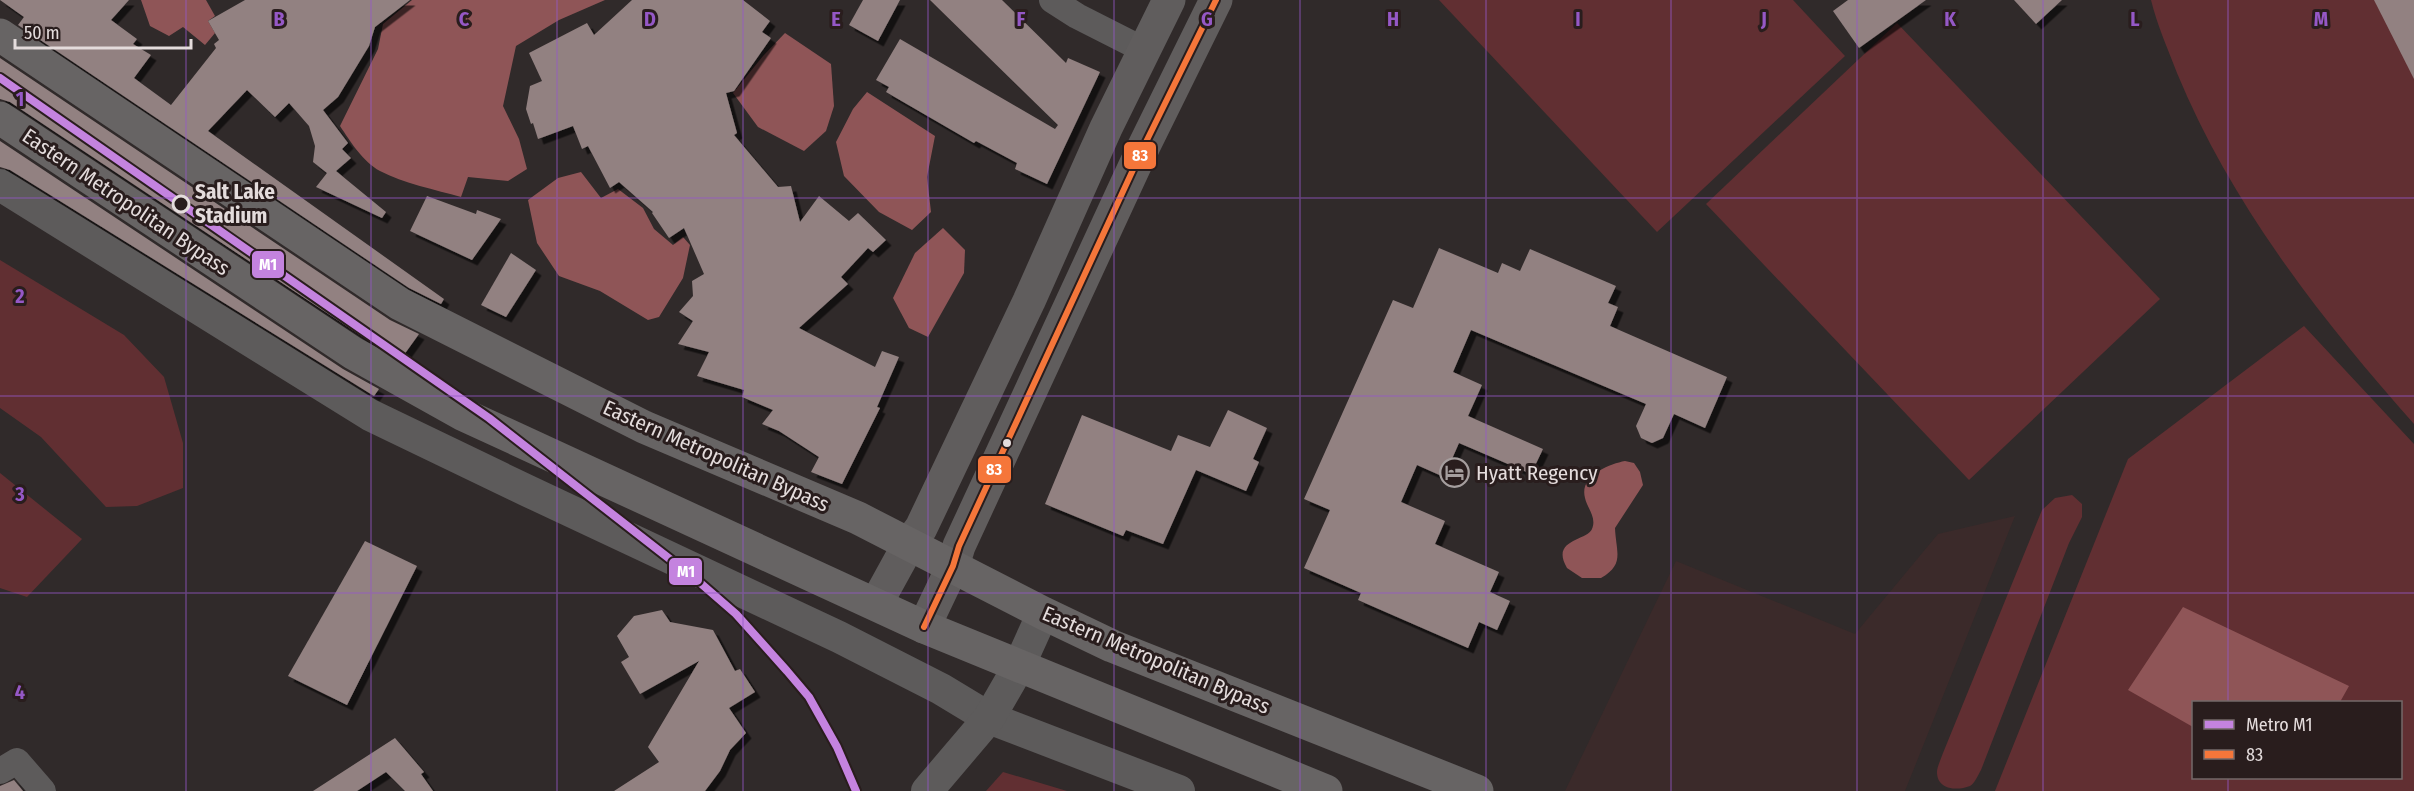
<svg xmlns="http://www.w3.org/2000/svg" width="2414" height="791" font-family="'Fira Sans Condensed',sans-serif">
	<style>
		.built { fill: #3b2a2a }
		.green { fill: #612f32; fill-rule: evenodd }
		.water { fill: #8f5557 }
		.building { fill: #928181; filter: url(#shadow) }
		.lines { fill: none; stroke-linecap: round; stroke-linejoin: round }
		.minor { stroke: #5d5b5b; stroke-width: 26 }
		.tertiary { stroke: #5d5b5b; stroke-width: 32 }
		.secondary { stroke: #605d5d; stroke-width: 33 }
		.primary { stroke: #676464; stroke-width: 33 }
		.bus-1-casing { stroke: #291d1d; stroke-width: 10 }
		.bus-1 { stroke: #f5763a; stroke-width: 6 }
		.metro-1-casing { stroke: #291d1d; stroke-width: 12 }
		.metro-1 { stroke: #c483df; stroke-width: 8 }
		.grid { fill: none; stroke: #9558c6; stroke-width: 1.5; stroke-opacity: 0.55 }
		.stop-dot { fill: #291d1d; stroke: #e4dcdc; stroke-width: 3 }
		.bus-dot { fill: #e4dcdc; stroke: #291d1d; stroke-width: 2 }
		.labels { text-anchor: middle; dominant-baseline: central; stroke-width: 6; stroke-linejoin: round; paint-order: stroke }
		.stop-label { font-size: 21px; font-weight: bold; fill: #e4dcdc; stroke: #291d1d; text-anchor: start }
		.street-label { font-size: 21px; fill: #e4dcdc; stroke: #291d1d }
		.poi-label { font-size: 21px; fill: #e4dcdc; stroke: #291d1d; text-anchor: start }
		.grid-label { font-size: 20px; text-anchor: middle; font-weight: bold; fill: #9558c6; stroke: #291d1d; stroke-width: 6; stroke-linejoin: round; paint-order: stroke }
		.line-badge { stroke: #291d1d; stroke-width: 2 }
		.badge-label { font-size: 16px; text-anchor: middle; font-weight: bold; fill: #fff }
	</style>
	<defs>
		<filter id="shadow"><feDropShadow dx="5.5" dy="5.5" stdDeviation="0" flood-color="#0009"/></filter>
	</defs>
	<rect width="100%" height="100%" fill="#302a2a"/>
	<path class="built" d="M2015 516 1905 791H1565L1676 561 1855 634 1938 534Z"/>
	<g class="green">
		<path d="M1439 0H1793L1845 56 1657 232Z"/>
		<path d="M2151 0H2414V424C2321 319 2231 204 2177 73 2168 49 2157 25 2151 0Z"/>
		<path d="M1897 23 2160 299 1969 480 1706 204Z"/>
		<path d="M0 260 124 335 164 377 183 443V488L137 506 106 507 41 437 0 408Z"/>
		<path d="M2304 326 2414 444V791H1995L2128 459ZM2194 702H2400V778H2194Z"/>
		<path d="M0 473 82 539 27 597 0 588Z"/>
		<path d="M2072 495 2082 504V517L2069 543 1981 770C1978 775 1975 783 1970 786 1957 791 1937 790 1937 772 1937 767 1941 759 1943 753L2042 510 2055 498Z"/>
		<path d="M1003 772 1067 791H986Z"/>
	</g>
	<g class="water">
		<path d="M141 0H206L215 16 208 21 215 33 205 45 183 27 169 36 150 26Z"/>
		<path d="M412 0H605L559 20 516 46 503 106 519 139 527 169 508 181 468 177 461 197C436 190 403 183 380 171 363 162 350 141 340 126L378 49 383 24Z"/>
		<path d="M785 33 831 64 834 106 826 131 804 151 758 127 733 93 763 56Z"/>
		<path d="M867 92 935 136 927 177 931 212 912 230 879 212 844 176 836 142 853 109Z"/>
		<path d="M581 172 601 198 618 189 643 208 654 229 673 245 683 237 690 245 683 278 659 317 648 320 600 291 559 276 537 243 528 200 558 178Z"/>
		<path d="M943 228 965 250 964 273 928 337 909 328 893 298 915 253Z"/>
		<path d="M1625 461 1634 463 1640 472 1643 485 1615 528C1616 552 1625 564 1601 578H1582L1567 568C1550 539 1587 541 1592 529 1597 517 1587 508 1585 498 1579 476 1609 464 1625 461Z"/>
		<path d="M2183 607 2349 686 2340 702H2194L2193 727 2128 690Z"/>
	</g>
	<g class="building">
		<path d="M0 0H129L111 20 137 39 133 44 151 55 134 78 171 105 216 48 214 44 219 40 208 21 245 0H410L375 27 369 46 338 97 323 110 348 143 342 149 351 158 336 171 386 212 382 218 316 187 327 173 313 162 315 146 309 126 289 103 275 117 247 90 208 131 444 299 441 304 409 288 18 25 24 17Z"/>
		<path d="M632 0H743L770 21 762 32 771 38 734 91 726 93 737 133 734 135 778 187 791 186 800 222 819 196 849 221 858 213 886 240 873 252 868 248 841 277 848 284 799 328 875 367 882 351 899 357 877 407 880 408 842 484 811 472 819 457 779 431 762 424 773 410 742 397 744 390 697 376 709 352 678 344 693 321 679 312 693 296 692 281 704 274 684 228 669 238 652 213 653 212 619 182 610 188 588 146 582 149 573 126 538 139 533 123 531 124 526 109 530 86 542 81 529 53 587 23 594 35Z"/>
		<path d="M863 0H900L878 41 849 25Z"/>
		<path d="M930 0H1002L1066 63 1068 58 1100 72 1047 184 1015 169 1017 163 976 141 974 143 886 92 889 87 876 80 900 39 1055 129 1058 125Z"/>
		<path d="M1848 0H1926L1859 48 1833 11Z"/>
		<path d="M2014 0H2062L2036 24Z"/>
		<path d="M2374 0H2414V79Z"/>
		<path d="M0 58 390 320 419 334 401 359 363 337 10 102 0 99Z"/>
		<path d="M0 141 343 369 379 389 374 396 10 170 0 167Z"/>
		<path d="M427 196 476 214 477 210 501 219 472 260 410 231Z"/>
		<path d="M1439 248 1498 273 1502 263 1520 271 1530 249 1616 286 1608 303 1618 307 1610 326 1727 377 1705 428 1674 414 1663 438 1652 443 1641 438 1636 426 1646 404 1471 330 1453 372 1482 385 1468 416 1543 449 1531 474 1459 443 1444 477 1417 465 1401 502 1445 521 1435 544 1499 572 1490 592 1510 601 1497 630 1479 622 1468 648 1358 600 1361 593 1304 568 1330 510 1304 499 1393 300 1413 308Z"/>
		<path d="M511 253 536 270 506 317 481 305Z"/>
		<path d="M1228 410 1267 428 1253 459 1259 462 1246 491 1196 470 1163 544 1126 530 1123 536 1045 504 1082 415 1171 451 1178 435 1210 447Z"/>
		<path d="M365 541 417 566 347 705 288 676Z"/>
		<path d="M662 610 670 622 713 630 735 671 740 669 755 692 729 708 746 733 730 750 720 771 705 791H614L659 762 648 747 699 661 640 694 621 662 629 657 617 636 634 616Z"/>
		<path d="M395 738 424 772 421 774 433 791H405L386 772 357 791H313Z"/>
		<path d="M14 780 23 791H0V786Z"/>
	</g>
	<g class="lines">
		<g class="minor">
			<path d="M1052 0 1077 16 1144 50"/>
			<path d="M0 771 17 761 43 791"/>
		</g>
		<g class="tertiary">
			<path d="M0 185 370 415 530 492 839 637 941 689 989 718 1179 791"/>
			<path d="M927 791 989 718 1019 666 1043 613"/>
		</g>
		<g class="secondary">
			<path d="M876 604 909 544 921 528 1029 301 1106 128 1169 0"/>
			<path d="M924 627 953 566 959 546 1144 146 1216 0"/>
		</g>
		<g class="primary">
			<path d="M0 35 400 304 644 427 858 518 1043 613 1112 646 1477 791"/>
			<path d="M0 118 353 353 464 415 924 627 1326 791"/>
		</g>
		<defs>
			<path id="bus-1" d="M924 627 953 566 959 546 1144 146 1216 0"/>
		</defs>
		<use href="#bus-1" class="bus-1-casing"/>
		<use href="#bus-1" class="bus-1"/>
		<defs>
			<path id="metro-1" d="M0 78 489 418 698 581 736 614 787 671 809 697 837 747 856 791"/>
		</defs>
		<use href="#metro-1" class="metro-1-casing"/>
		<use href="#metro-1" class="metro-1"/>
	</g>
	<path class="grid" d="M186 0V791M371 0V791M557 0V791M743 0V791M928 0V791M1114 0V791M1300 0V791M1486 0V791M1671 0V791M1857 0V791M2043 0V791M2228 0V702M0 198H2414M0 396H2414M0 593H2414M2228 778V791"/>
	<defs>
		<symbol id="hotel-ring" viewBox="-11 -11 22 22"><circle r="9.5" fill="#291d1d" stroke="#a59e9e" stroke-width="1.5"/><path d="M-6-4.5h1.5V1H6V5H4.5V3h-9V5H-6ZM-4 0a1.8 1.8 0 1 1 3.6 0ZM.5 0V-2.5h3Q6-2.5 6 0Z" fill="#a59e9e"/></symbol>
	</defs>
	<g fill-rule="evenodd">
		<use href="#hotel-ring" x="1438" y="456" width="33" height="33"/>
	</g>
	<circle class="stop-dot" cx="181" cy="204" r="8"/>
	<circle class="bus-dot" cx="1007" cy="443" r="5"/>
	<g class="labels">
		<g class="stop-label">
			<text x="195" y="192">Salt Lake<tspan x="195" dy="24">Stadium</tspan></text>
		</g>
		<g class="street-label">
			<text transform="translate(126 202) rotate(34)">Eastern Metropolitan Bypass</text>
			<text transform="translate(716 456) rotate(24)">Eastern Metropolitan Bypass</text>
			<text transform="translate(1156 660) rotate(23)">Eastern Metropolitan Bypass</text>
		</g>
		<g class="poi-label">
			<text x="1476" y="473">Hyatt Regency</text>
		</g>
	</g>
	<g class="grid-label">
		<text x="279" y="26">B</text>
		<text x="464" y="26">C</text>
		<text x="650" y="26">D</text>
		<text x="836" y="26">E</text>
		<text x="1021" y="26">F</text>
		<text x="1207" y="26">G</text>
		<text x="1393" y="26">H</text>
		<text x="1578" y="26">I</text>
		<text x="1764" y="26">J</text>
		<text x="1950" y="26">K</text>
		<text x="2135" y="26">L</text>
		<text x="2321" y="26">M</text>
		<text x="20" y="106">1</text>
		<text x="20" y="303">2</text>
		<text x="20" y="501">3</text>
		<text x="20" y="699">4</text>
	</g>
	<g class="line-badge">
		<rect x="1123" y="141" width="34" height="29" rx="6" fill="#f5763a"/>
		<rect x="251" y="250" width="34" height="29" rx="6" fill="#c483df"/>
		<rect x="977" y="455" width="35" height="29" rx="6" fill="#f5763a"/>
		<rect x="668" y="557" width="35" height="29" rx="6" fill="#c483df"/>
	</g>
	<g class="badge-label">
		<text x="1140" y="161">83</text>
		<text x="268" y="270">M1</text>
		<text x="994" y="475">83</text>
		<text x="686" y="577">M1</text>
	</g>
	<rect x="2192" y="701" width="210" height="78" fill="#291d1d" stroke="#746969" stroke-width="1.5"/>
	<rect x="2204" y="720" width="30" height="9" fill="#c483df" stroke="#746969" stroke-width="1.5"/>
	<text x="2246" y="731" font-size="18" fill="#e4dcdc">Metro M1</text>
	<rect x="2204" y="750" width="30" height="9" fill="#f5763a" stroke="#746969" stroke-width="1.5"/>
	<text x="2246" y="761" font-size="18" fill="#e4dcdc">83</text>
	<path d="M15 39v9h176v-9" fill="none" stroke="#e4dcdc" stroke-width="3"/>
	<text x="24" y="39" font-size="18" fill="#e4dcdc" stroke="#291d1d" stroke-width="4.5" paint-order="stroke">50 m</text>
</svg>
